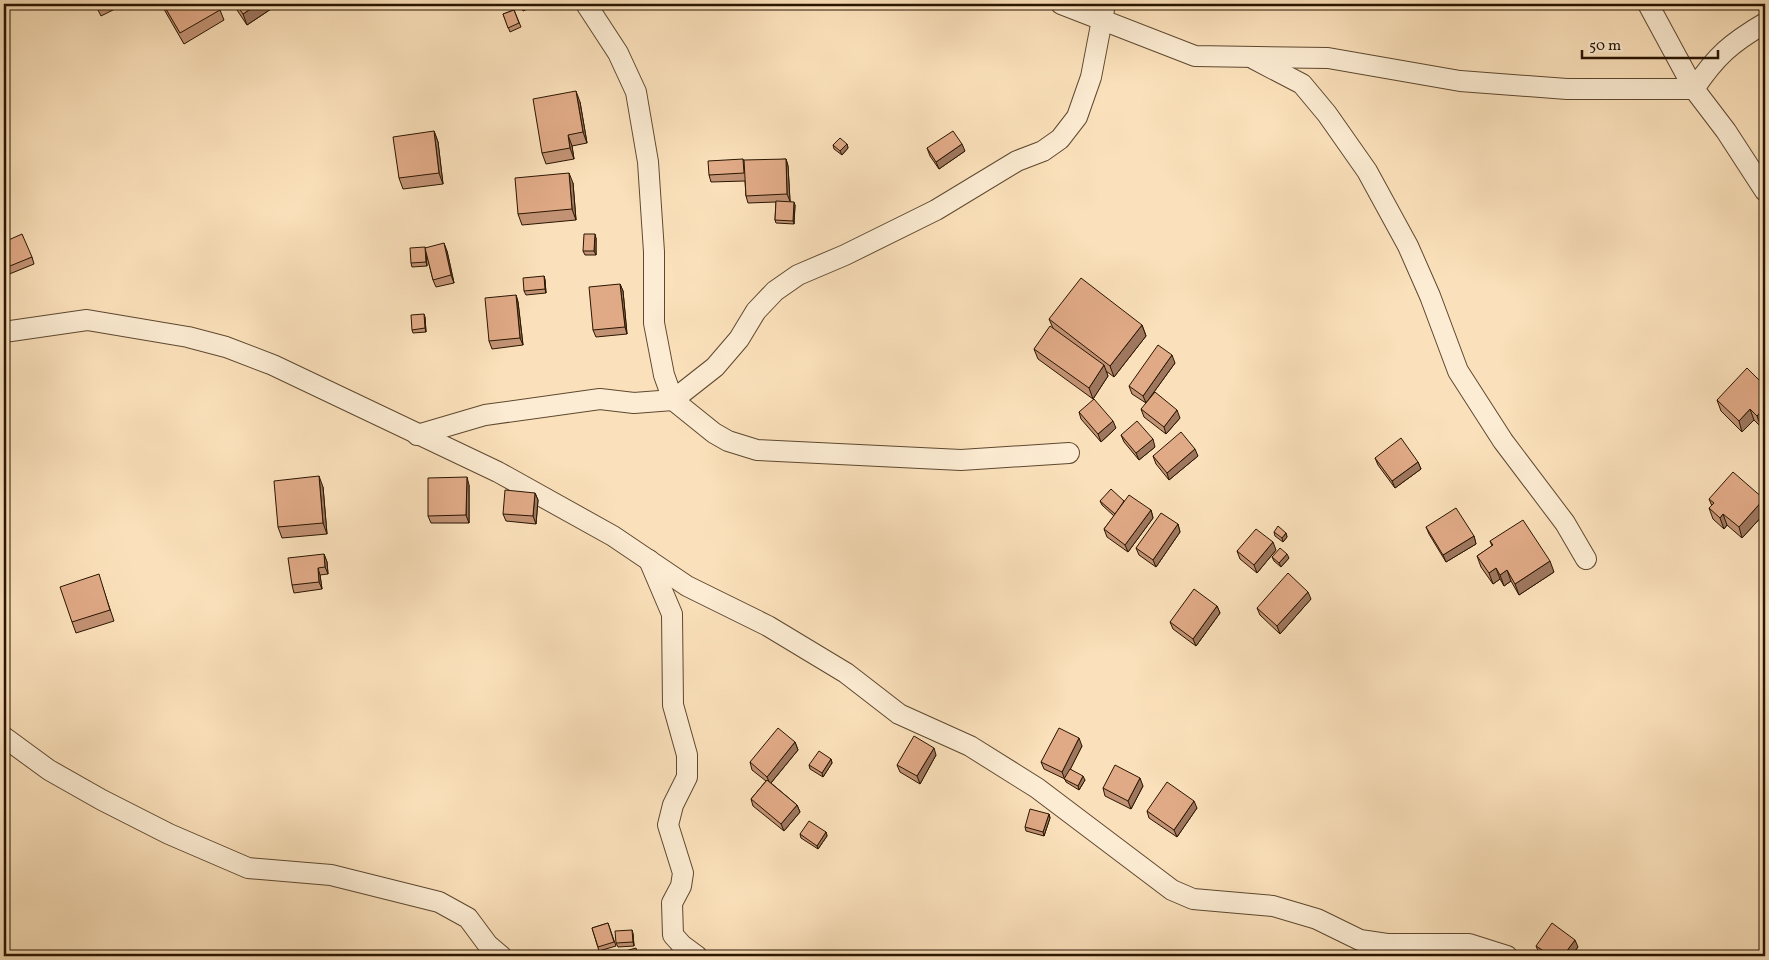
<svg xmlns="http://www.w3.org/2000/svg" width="1769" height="960" font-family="Vollkorn,serif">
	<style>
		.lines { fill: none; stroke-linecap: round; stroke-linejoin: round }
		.minor-casing { stroke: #5e482f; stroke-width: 22 }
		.minor { stroke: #fcecd3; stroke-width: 20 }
		.wall { fill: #c29274; stroke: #291500 }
		.shaded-wall { fill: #9e775e; stroke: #291500 }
		.building { fill: #e1aa87; stroke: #291500 }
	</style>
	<rect width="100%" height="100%" fill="#fbe1bb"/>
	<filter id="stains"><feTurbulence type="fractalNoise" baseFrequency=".004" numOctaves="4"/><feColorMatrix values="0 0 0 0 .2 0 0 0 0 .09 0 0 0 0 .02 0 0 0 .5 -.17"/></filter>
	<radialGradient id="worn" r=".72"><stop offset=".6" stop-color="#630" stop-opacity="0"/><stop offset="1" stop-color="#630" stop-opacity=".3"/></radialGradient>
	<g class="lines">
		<defs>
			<g id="minor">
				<path d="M586 4 618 53 636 92 648 162 654 252V323L664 375 673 400 714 433 728 441 757 450 961 460 1069 453"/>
				<path d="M1061 4 1195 56 1328 58 1460 81 1567 89H1694L1726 131 1765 191"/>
				<path d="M1648 4 1694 89C1716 56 1731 43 1765 23"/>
				<path d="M1254 59 1302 84 1327 114 1367 171 1408 246 1430 296 1458 371 1503 441 1565 523 1586 559"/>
				<path d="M4 332 87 320 188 337 226 347 273 365 498 472 613 536 687 586 768 626 846 673 899 714 970 746 1037 788 1172 890 1193 899 1273 906 1317 919 1360 940 1387 944H1469L1507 956"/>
				<path d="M417 435 485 415 600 399 634 403 673 400 715 367 739 339 756 311 775 291 798 275 845 255 936 210 1017 161 1043 151 1060 139 1077 117 1091 77 1105 4"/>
				<path d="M649 560 672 614 673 705 687 755V777L673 805 668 825 683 873 681 886 672 903 673 935 682 945 697 956"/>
				<path d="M4 737 49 770 102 800 169 834 248 868 331 875 439 902 468 918 488 945 501 956"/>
			</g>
		</defs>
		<use href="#minor" class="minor-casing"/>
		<use href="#minor" class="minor"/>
	</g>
	<g class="wall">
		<path d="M95 4H125L101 16Z"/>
		<path d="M161 4H216L220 10 224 20 184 44Z"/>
		<path d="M233 4H273L274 7 247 25Z"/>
		<path d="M520 4H539L523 11Z"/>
		<path d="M514 10 521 27 510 32 503 14Z"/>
		<path d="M580 102 587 143 572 146 574 159 546 164 542 153Z"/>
		<path d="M434 131 438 142 443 184 403 189 399 178Z"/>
		<path d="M847 144 848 148 842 155 834 149 833 145Z"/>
		<path d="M927 148 965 151 939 169 930 156Z"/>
		<path d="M743 159 745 163 786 159 788 166 790 201 795 205 794 224 776 223 775 220 776 202 748 203 746 196 745 181 711 182 709 175Z"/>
		<path d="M573 183 576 220 522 225 518 214Z"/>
		<path d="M596 238V255H585L583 251Z"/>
		<path d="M4 242 32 257 34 264 7 275 4 267Z"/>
		<path d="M425 248 447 251 454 283 436 287 433 280 426 252 427 266 412 267 411 263Z"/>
		<path d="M4 276 8 286 4 288Z"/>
		<path d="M544 276 545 280 546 293 526 295 524 291Z"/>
		<path d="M620 284 623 291 627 334 596 337 593 330Z"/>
		<path d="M516 295 518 302 523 345 492 349 489 341Z"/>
		<path d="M425 317 426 332 413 333 412 330Z"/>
		<path d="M1049 319 1142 325 1146 336 1114 377 1106 371 1108 376 1093 399 1038 359 1034 349 1053 328Z"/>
		<path d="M1175 363 1146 403 1132 394 1129 386Z"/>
		<path d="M1765 386V422L1761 427 1754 420 1742 432 1721 411 1717 400Z"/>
		<path d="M1141 409 1180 418 1166 434 1144 417Z"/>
		<path d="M1079 412 1116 428 1101 442 1081 419Z"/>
		<path d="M1121 435 1155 447 1139 460 1124 442Z"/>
		<path d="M1153 456H1198L1169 480 1156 464Z"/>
		<path d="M1375 458 1418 462 1421 469 1395 488 1378 465Z"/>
		<path d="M469 485V523H431L428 516Z"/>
		<path d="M323 487 327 534 282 538 278 527Z"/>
		<path d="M535 493 538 500 536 524 506 521 503 514Z"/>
		<path d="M1709 499H1764L1765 502V513L1742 538 1727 525 1724 529 1713 519 1709 508 1712 506Z"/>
		<path d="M1100 501H1124L1151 510 1153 518 1128 552 1107 537 1104 529 1114 516 1102 505Z"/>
		<path d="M1178 524 1180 532 1156 567 1139 555 1136 548Z"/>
		<path d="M1426 527 1474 536 1476 544 1446 562 1429 534Z"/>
		<path d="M1274 532 1286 533 1287 537 1283 542 1275 536Z"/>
		<path d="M1490 541 1554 572 1519 595 1511 581 1504 586 1500 579 1493 584 1481 567 1477 556 1492 546Z"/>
		<path d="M1276 550 1257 573 1240 559 1237 551Z"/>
		<path d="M324 554 327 562 328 574 320 575 322 589 294 593 292 585Z"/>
		<path d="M1272 557 1289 558 1281 567 1274 561Z"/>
		<path d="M102 585 114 621 76 633 72 622Z"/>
		<path d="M1311 599 1280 634 1260 615 1257 608Z"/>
		<path d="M1217 606 1220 613 1196 646 1173 629 1170 622Z"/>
		<path d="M795 742 798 750 771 783 797 805 800 812 784 831 753 806 751 799 766 781 752 770 750 762Z"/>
		<path d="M1082 746 1070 769 1085 780 1079 790 1066 782 1065 779 1044 769 1041 762Z"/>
		<path d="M936 755 920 784 900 772 897 765Z"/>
		<path d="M831 759 832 763 823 777 810 769 809 765Z"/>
		<path d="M1143 786 1131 809 1105 796 1103 788Z"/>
		<path d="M1197 808 1177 837 1149 818 1147 811Z"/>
		<path d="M1049 814 1050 818 1044 836 1026 831 1025 827Z"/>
		<path d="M826 832 827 836 818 849 801 838 800 834Z"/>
		<path d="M608 923 616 946 599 951 592 928Z"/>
		<path d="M632 930 633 934 634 946 618 947 616 943Z"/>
		<path d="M1536 946 1578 947 1571 956H1543L1539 953Z"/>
	</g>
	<g class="shaded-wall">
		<path d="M258 4H273L274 7 247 25 243 14Z"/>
		<path d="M1741 4H1750L1742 8Z"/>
		<path d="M576 91 580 102 587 143 583 132Z"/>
		<path d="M434 131 438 142 443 184 439 173Z"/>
		<path d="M568 135 572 146 574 159 570 148Z"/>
		<path d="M847 144 848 148 842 155 840 151Z"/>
		<path d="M962 144 965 151 939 169 936 162Z"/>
		<path d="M786 159 788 166 790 201 787 194Z"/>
		<path d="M569 173 573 183 576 220 572 209Z"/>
		<path d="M794 202 795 205 794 224 793 221Z"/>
		<path d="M595 234 596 238V255L594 251Z"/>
		<path d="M444 243 447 251 454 283 451 275Z"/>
		<path d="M425 247 426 250 427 266 426 262Z"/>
		<path d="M544 276 545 280 546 293 545 289Z"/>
		<path d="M620 284 623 291 627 334 625 327Z"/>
		<path d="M516 295 518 302 523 345 520 338Z"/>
		<path d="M424 314 425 317 426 332 425 328Z"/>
		<path d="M1142 325 1146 336 1114 377 1110 366Z"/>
		<path d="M1172 355 1175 363 1146 403 1143 396Z"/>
		<path d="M1104 365 1108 376 1093 399 1089 388Z"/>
		<path d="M1765 407V422L1761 427 1757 416Z"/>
		<path d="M1750 409 1754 420 1742 432 1739 421Z"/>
		<path d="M1177 410 1180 418 1166 434 1164 427Z"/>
		<path d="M1113 421 1116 428 1101 442 1098 434Z"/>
		<path d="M1153 439 1155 447 1139 460 1136 453Z"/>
		<path d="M1195 449 1198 456 1169 480 1167 473Z"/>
		<path d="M1418 462 1421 469 1395 488 1392 481Z"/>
		<path d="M319 476 323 487 327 534 323 523Z"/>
		<path d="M467 477 469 485V523L466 515Z"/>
		<path d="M535 493 538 500 536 524 533 516Z"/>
		<path d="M1764 499 1765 502V513L1742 538 1739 527Z"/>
		<path d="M1151 510 1153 518 1128 552 1125 545Z"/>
		<path d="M1723 514 1727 525 1724 529 1720 518Z"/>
		<path d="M1178 524 1180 532 1156 567 1153 560Z"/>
		<path d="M1286 533 1287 537 1283 542 1282 538Z"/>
		<path d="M1474 536 1476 544 1446 562 1443 555Z"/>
		<path d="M1273 542 1276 550 1257 573 1254 565Z"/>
		<path d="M324 554 327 562 328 574 325 567Z"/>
		<path d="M1287 554 1289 558 1281 567 1279 563Z"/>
		<path d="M1550 561 1554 572 1519 595 1515 584Z"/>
		<path d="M318 568 320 575 322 589 319 582Z"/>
		<path d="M1496 568 1500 579 1493 584 1489 573Z"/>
		<path d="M1507 570 1511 581 1504 586 1500 575Z"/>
		<path d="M1308 592 1311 599 1280 634 1277 626Z"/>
		<path d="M1217 606 1220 613 1196 646 1193 639Z"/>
		<path d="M1079 738 1082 746 1065 780 1062 772Z"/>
		<path d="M795 742 798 750 770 784 767 777Z"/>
		<path d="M934 748 936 755 920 784 917 776Z"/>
		<path d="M831 759 832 763 823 777 822 773Z"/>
		<path d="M1083 776 1085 780 1079 790 1078 786Z"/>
		<path d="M1140 778 1143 786 1131 809 1128 801Z"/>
		<path d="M1194 801 1197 808 1177 837 1174 830Z"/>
		<path d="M797 805 800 812 784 831 781 824Z"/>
		<path d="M1049 814 1050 818 1044 836 1043 832Z"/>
		<path d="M826 832 827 836 818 849 817 846Z"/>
		<path d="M632 930 633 934 634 946 633 942Z"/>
		<path d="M1575 940 1578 947 1571 956H1563Z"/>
	</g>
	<g class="building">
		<path d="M96 4H107L99 8Z"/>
		<path d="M163 4H216L220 10 180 33Z"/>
		<path d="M236 4H258L243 14Z"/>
		<path d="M514 10 519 23 508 28 503 14Z"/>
		<path d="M576 91 583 132 568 135 570 148 542 153 533 99Z"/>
		<path d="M434 131 439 173 399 178 393 137Z"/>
		<path d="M953 131 962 144 936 162 927 148Z"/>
		<path d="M840 138 847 144 840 151 833 145Z"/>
		<path d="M743 159 744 173 709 175 708 161Z"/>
		<path d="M786 159 787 194 746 196 744 160Z"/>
		<path d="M569 173 572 209 518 214 515 178Z"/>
		<path d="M776 201 794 202 793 221 775 220Z"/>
		<path d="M22 234 32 257 5 268 4 266V242Z"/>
		<path d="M584 234H595L594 251H583Z"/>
		<path d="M444 243 451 275 433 280 425 248Z"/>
		<path d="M425 247 426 262 411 263 410 248Z"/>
		<path d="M544 276 545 289 524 291 523 278Z"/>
		<path d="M1081 278 1142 325 1110 366 1049 319Z"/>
		<path d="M620 284 625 327 593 330 589 287Z"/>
		<path d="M516 295 520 338 489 341 485 298Z"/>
		<path d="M424 314 425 328 412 330 411 315Z"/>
		<path d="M1050 326 1104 365 1089 388 1034 349Z"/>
		<path d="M1158 345 1172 355 1143 396 1129 386Z"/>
		<path d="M1747 368 1765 386V407L1757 416 1750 409 1739 421 1717 400Z"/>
		<path d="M1155 392 1177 410 1164 427 1141 409Z"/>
		<path d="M1094 399 1113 421 1098 434 1079 412Z"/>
		<path d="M1137 421 1153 439 1136 453 1121 435Z"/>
		<path d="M1181 432 1195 449 1167 473 1153 456Z"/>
		<path d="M1401 438 1418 462 1392 481 1375 458Z"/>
		<path d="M1733 472 1764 499 1739 527 1723 514 1720 518 1709 508 1714 503 1709 499Z"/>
		<path d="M319 476 323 523 278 527 274 481Z"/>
		<path d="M467 477 466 515 428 516V478Z"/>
		<path d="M1111 489 1124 501 1115 514 1100 501Z"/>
		<path d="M505 490 535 493 533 516 503 514Z"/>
		<path d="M1129 495 1151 510 1125 545 1104 529Z"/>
		<path d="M1456 508 1474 536 1443 555 1426 527Z"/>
		<path d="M1161 513 1178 524 1153 560 1136 548Z"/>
		<path d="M1523 520 1550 561 1515 584 1507 570 1500 575 1496 568 1489 573 1477 556 1493 545 1490 541Z"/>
		<path d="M1278 526 1286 533 1282 538 1274 532Z"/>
		<path d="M1256 529 1273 542 1254 565 1237 551Z"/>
		<path d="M1280 548 1287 554 1279 563 1272 557Z"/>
		<path d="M324 554 325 567 318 568 319 582 292 585 288 558Z"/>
		<path d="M1288 573 1308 592 1277 626 1257 608Z"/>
		<path d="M99 574 110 610 72 622 60 587Z"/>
		<path d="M1194 589 1217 606 1193 639 1170 622Z"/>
		<path d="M778 728 795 742 767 777 750 762Z"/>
		<path d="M1059 728 1079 738 1062 772 1041 762Z"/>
		<path d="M914 736 934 748 917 776 897 765Z"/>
		<path d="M819 751 831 759 822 773 809 765Z"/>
		<path d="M1115 765 1140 778 1128 801 1103 788Z"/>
		<path d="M1070 769 1083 776 1078 786 1064 779Z"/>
		<path d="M767 780 797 805 781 824 751 799Z"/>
		<path d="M1167 782 1194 801 1174 830 1147 811Z"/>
		<path d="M1030 809 1049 814 1043 832 1025 827Z"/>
		<path d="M809 821 826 832 817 846 800 834Z"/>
		<path d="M608 923 614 942 598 947 592 928Z"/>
		<path d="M1552 923 1575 940 1563 956H1551L1536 946Z"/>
		<path d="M632 930 633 942 616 943 615 931Z"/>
		<path d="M636 948 638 956H607Z"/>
	</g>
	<rect width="1769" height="960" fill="none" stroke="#fbe1bb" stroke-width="20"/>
	<rect x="5" y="5" width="1759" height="950" fill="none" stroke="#291500" stroke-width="2.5"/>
	<rect x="10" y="10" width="1749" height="940" fill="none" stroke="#291500"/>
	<path d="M1582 50v8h136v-8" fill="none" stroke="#291500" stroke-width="2.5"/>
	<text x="1589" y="50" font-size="15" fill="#291500" stroke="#fcecd3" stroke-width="4" paint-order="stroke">50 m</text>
	<rect width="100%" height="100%" filter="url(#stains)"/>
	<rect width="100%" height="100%" fill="url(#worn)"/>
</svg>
